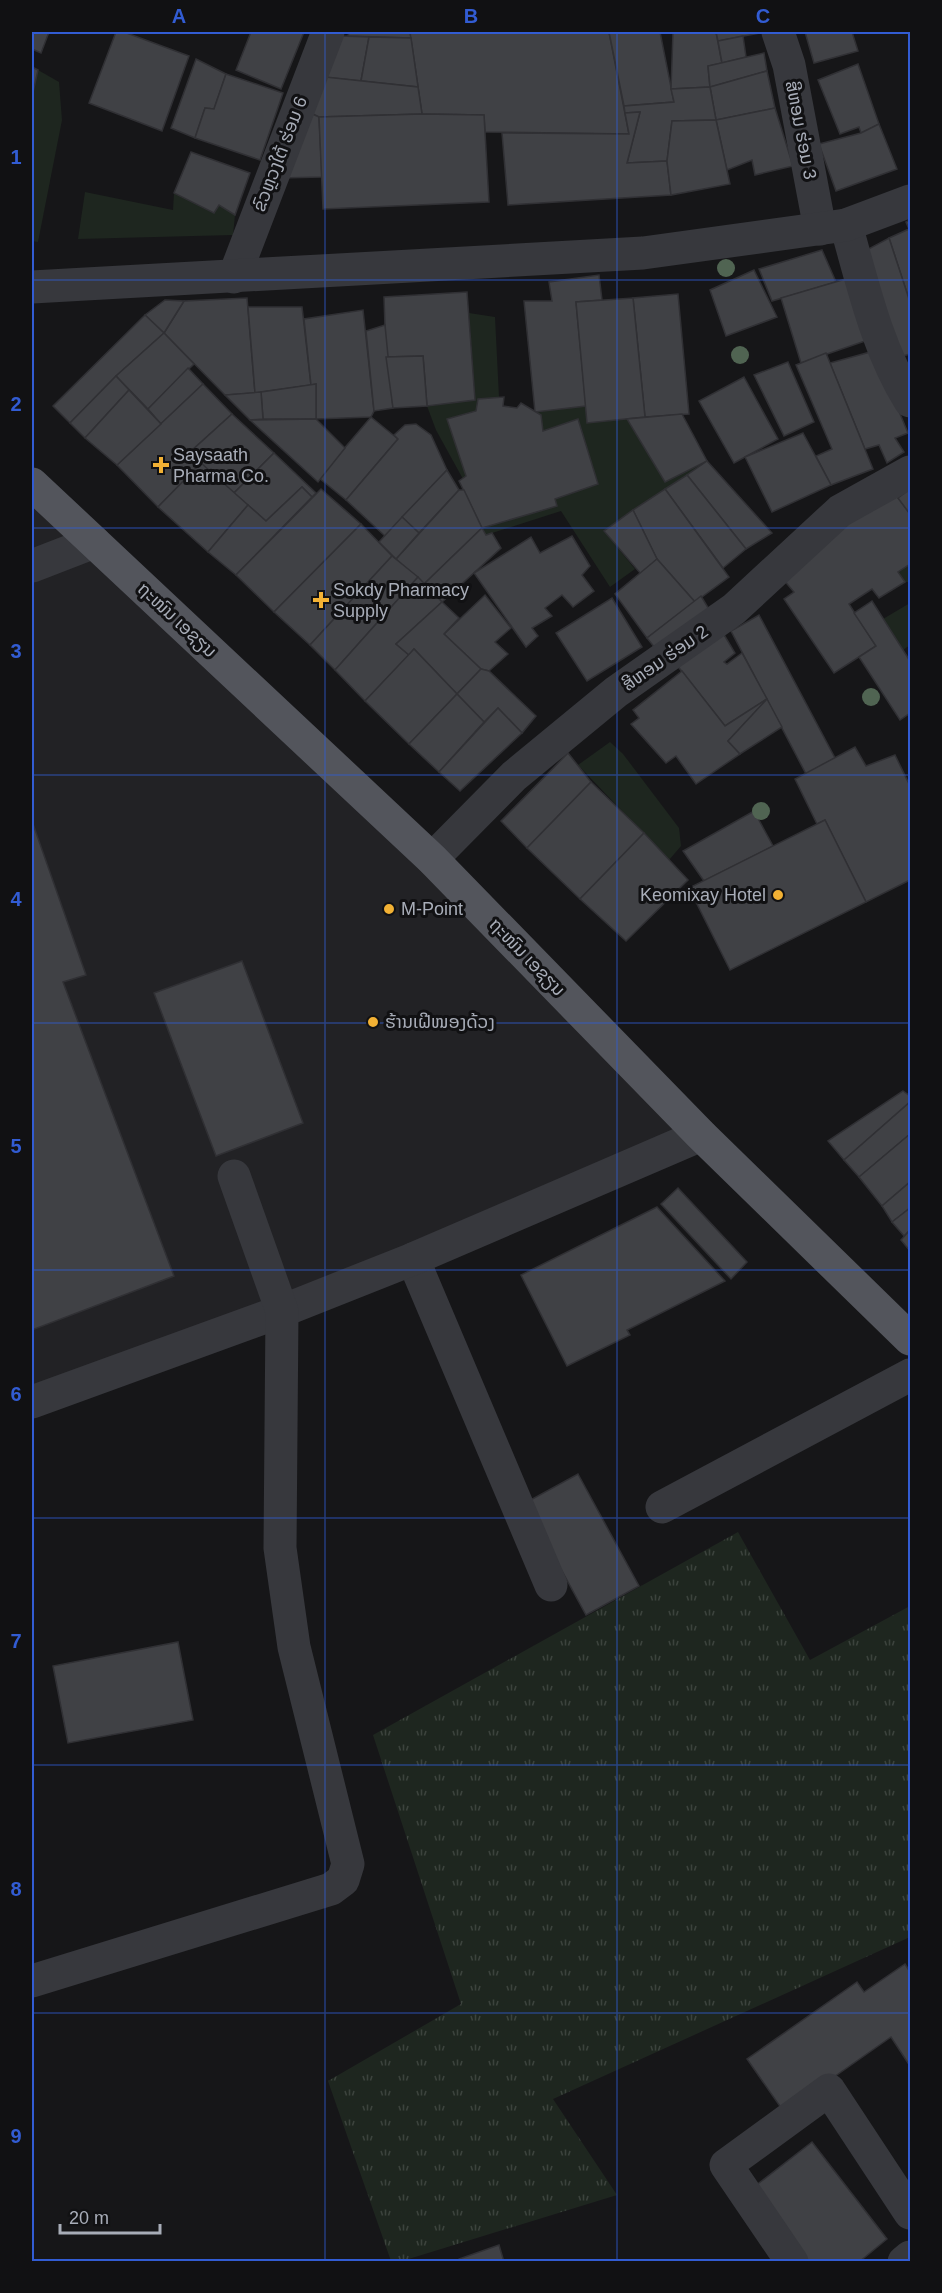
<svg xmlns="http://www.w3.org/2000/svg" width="942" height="2293" font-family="Arial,'Noto Sans Lao',sans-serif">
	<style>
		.built { fill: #222225 }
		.grass { fill: url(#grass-tufts) }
		.garden { fill: #1e261f }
		.building { fill: #404145; stroke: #303034; stroke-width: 1.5 }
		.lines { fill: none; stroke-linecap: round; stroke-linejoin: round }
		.minor { stroke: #37383d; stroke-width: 33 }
		.major { stroke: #53555c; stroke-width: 33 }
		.tree { fill: #506452 }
		.grid { fill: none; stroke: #325cd3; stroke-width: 1.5; stroke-opacity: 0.55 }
		.poi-dot { fill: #f2b134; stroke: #111113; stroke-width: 2 }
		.labels { text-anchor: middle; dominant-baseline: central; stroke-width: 6; stroke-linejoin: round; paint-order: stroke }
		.street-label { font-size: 18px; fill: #a8adb8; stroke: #111113 }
		.poi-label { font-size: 18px; fill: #a8adb8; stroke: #111113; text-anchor: start }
		.neatline { fill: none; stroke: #325cd3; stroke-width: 2 }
		.grid-label { font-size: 20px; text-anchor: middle; font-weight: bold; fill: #325cd3 }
	</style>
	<defs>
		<pattern id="grass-tufts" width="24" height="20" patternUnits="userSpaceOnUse" patternTransform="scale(1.5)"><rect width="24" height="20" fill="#1e261f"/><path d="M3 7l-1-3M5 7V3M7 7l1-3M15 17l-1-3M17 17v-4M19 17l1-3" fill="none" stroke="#3c433d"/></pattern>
	</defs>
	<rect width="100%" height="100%" fill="#161618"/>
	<path class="built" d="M32 484 701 1135 32 1395Z"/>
	<path class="grass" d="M738 1532 810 1660 910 1606V1937L553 2099 617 2195 402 2261H391L328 2081 461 2004 373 1735Z"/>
	<g class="garden">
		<path d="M38 70 59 82 62 120 38 242 32 241V97Z"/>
		<path d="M85 192 173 210 174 193 213 213 219 205 235 215 233 235 78 239Z"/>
		<path d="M469 313 495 317 499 397 476 411 447 419 466 476 463 479 436 430 427 406 475 400Z"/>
		<path d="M586 406 587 423 627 419 665 482 707 461 604 531 635 569 610 587 561 511 486 535 482 528 557 506 555 499 598 484 578 419 543 431 541 415 535 412Z"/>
		<path d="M910 564V582H905L898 572Z"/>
		<path d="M910 603V645L903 650 883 619Z"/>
		<path d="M610 742 623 754 679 828 681 846 669 860 578 765Z"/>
	</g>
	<g class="building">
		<path d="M32 32H49L41 53 32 49Z"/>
		<path d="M116 32H124L189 56 162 131 89 103Z"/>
		<path d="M251 32H304L281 89 236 70Z"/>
		<path d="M349 32H410L411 38 348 36Z"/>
		<path d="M410 32H609L629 134 485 132 484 115 422 114Z"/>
		<path d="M609 32H660L674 102 624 106Z"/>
		<path d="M673 32H716L722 63 708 66 710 87 671 89Z"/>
		<path d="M716 32H765L718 41Z"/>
		<path d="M805 32H852L858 51 814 63Z"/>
		<path d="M340 36 369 37 361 81 323 77Z"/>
		<path d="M743 36 746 57 722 63 718 41Z"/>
		<path d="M369 37 411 38 418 87 361 81Z"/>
		<path d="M764 53 767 71 710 87 708 66Z"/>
		<path d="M196 59 226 74 214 109 205 108 195 138 171 128Z"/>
		<path d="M858 64 879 124 861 133 859 127 840 134 818 80Z"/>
		<path d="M32 67 38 70 32 97Z"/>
		<path d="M767 71 775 108 716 120 710 87Z"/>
		<path d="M226 74 283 93 260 160 195 138 205 108 214 109Z"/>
		<path d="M316 76 418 87 422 114 319 117 306 111Z"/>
		<path d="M710 87 716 120 672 121 667 161 627 163 640 112 625 113 624 106 674 102 671 89Z"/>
		<path d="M775 108 793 166 755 175 752 160 727 170 716 120Z"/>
		<path d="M306 111 319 117 322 177 280 178Z"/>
		<path d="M640 112 627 163 667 161 671 195 508 205 502 133 629 134 625 113Z"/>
		<path d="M422 114 484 115 489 202 323 209 319 117Z"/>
		<path d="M716 120 730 184 671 195 667 161 672 121Z"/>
		<path d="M879 124 897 169 836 191 819 144 861 133Z"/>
		<path d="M191 152 250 173 235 215 219 205 214 213 174 193Z"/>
		<path d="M910 220V302L889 238 909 229 906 222Z"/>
		<path d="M889 238 910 302V354L893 359 861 253Z"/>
		<path d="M822 250 836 282 772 301 759 269Z"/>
		<path d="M754 270 777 317 726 336 710 290Z"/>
		<path d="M599 275 602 300 576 302 586 406 535 412 524 301H552L549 282Z"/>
		<path d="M849 278 865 341 801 363 781 298Z"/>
		<path d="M467 292 475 400 427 406 423 356 386 357 384 297Z"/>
		<path d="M678 294 689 414 645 417 633 298Z"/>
		<path d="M247 298 255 393 225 395 164 333 184 301Z"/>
		<path d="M633 298 645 417 587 423 576 302Z"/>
		<path d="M165 300 184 301 164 333 145 315Z"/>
		<path d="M248 307H302L311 385 255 393Z"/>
		<path d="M363 310 374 411 371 417 316 419V384L311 385 304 319Z"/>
		<path d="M145 315 164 333 116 376 70 423 53 406Z"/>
		<path d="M385 325 393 408 374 411 366 331Z"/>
		<path d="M164 333 194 364 148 409 116 376Z"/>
		<path d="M874 351 908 433 895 438 904 452 887 463 879 445 865 449 830 363Z"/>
		<path d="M826 353 873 469 831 485 816 456 832 449 796 365Z"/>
		<path d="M423 356 427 406 393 408 386 357Z"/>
		<path d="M788 362 814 422 784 436 754 375Z"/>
		<path d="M188 368 203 384 161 424 148 409Z"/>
		<path d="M116 376 129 390 85 438 70 423Z"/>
		<path d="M744 377 778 439 734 463 699 401Z"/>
		<path d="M203 384 232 414 189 453 201 463 158 507 117 465Z"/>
		<path d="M316 384V419H263L261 392Z"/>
		<path d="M129 390 161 424 117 465 85 438Z"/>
		<path d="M261 392 263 419 250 420 225 395Z"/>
		<path d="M504 397 503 406 517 408 521 403 541 415 543 431 578 419 598 484 555 499 557 506 482 528 459 481 466 476 447 419 476 411 478 399Z"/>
		<path d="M232 414 274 453 234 493 189 453Z"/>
		<path d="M682 414 707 461 665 482 627 419Z"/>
		<path d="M371 417 398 439 346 500 319 478Z"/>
		<path d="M316 419 345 448 318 482 250 420Z"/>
		<path d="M416 424 431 435 447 470 385 536 346 500 398 439 394 435 405 425Z"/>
		<path d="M803 433 831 485 772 512 745 457Z"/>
		<path d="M274 453 316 493 312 497 302 487 266 521 234 493Z"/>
		<path d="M707 461 772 533 746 549 687 475Z"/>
		<path d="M201 463 248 505 208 552 158 507Z"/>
		<path d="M447 470 459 490 419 533 402 517Z"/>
		<path d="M687 475 746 549 723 568 665 489Z"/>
		<path d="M302 487 312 497 236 575 208 552 248 505 266 521Z"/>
		<path d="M890 487 910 514V564L898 572 905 582 879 598 872 589 849 604 876 646 834 673 784 599 794 592 783 579Z"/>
		<path d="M321 489 361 524 274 612 236 575Z"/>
		<path d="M665 489 729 577 695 602 657 559 633 510Z"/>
		<path d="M910 489V514L898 498Z"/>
		<path d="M459 490H464L482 528 424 584 396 559Z"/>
		<path d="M633 510 657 559 641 574 604 531Z"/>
		<path d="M402 517 419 533 396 559 379 542Z"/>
		<path d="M361 524 392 556 310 645 274 612Z"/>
		<path d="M482 528 486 535 492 533 501 548 442 602 424 584Z"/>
		<path d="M572 536 590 566 582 575 594 591 573 607 562 595 545 608 552 616 532 628 538 636 526 647 474 573 531 537 540 553Z"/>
		<path d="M392 556 418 577 335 670 310 645Z"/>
		<path d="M657 559 695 602 647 638 615 594Z"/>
		<path d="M418 577 442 602 396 644 409 655 365 701 335 670Z"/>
		<path d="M485 595 511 628 495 642 508 654 489 671 481 669 444 634Z"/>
		<path d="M701 596 710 611 655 648 647 638Z"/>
		<path d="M612 598 642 647 587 681 556 633Z"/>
		<path d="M872 601 910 661V713L900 720 859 657 876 646 854 613Z"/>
		<path d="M442 602 459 618 444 634 481 669 457 694 414 649 409 655 396 644Z"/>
		<path d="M759 615 835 758 806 774 731 631Z"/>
		<path d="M720 628 735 653 724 662 727 664 742 653 767 699 725 726 676 664Z"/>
		<path d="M414 649 457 694 409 744 365 701Z"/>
		<path d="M481 669 489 671 536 716 522 733 498 708 484 722 457 694Z"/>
		<path d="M682 671 725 726 767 699 728 741 740 754 696 784 676 756 666 763 631 724 639 718 633 710Z"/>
		<path d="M457 694 484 722 439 772 409 744Z"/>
		<path d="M767 699 782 727 740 754 728 741Z"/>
		<path d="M498 708 522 733 460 791 439 772Z"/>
		<path d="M855 747 866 766 895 755 910 786V880L866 902 825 820 817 824 795 779Z"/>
		<path d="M568 753 591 782 527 848 501 821Z"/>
		<path d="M591 782 644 833 580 899 527 848Z"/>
		<path d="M754 811 773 846 704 881 683 851Z"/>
		<path d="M825 820 866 902 730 970 689 888Z"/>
		<path d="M33 824 86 975 63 982 174 1276 32 1330Z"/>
		<path d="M644 833 688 880 626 941 580 899Z"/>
		<path d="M242 961 303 1123 216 1156 154 993Z"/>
		<path d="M903 1091 910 1096V1102L844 1160 828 1141Z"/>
		<path d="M910 1102V1134L859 1177 844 1160Z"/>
		<path d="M910 1134V1182L882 1206 859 1177Z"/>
		<path d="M910 1182V1208L892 1222 882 1206Z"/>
		<path d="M678 1188 747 1262 731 1279 661 1204Z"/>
		<path d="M657 1207 725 1281 627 1330 630 1335 567 1366 521 1275Z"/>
		<path d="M910 1208V1230L904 1236 892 1222Z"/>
		<path d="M910 1230V1251L901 1240Z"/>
		<path d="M578 1474 639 1586 586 1615 525 1503Z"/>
		<path d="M178 1642 193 1720 68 1743 53 1666Z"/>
		<path d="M905 1964 910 1972V2066L891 2037 784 2112 747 2059 857 1982 864 1992Z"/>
		<path d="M812 2142 887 2239 859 2262H806L750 2190Z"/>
		<path d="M499 2245 504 2262H459V2259Z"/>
	</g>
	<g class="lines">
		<g class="minor">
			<path d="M778 32 789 65 820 229"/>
			<path d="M846 225C863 285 877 348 910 401"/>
			<path d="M234 277 328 32"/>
			<path d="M32 287 643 253 846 225 910 201"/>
			<path d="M32 566 94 542"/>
			<path d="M432 859 514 776 616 692 734 609 840 511 910 472"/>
			<path d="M413 1259 551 1585"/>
			<path d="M32 1402 282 1311 413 1259 701 1135"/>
			<path d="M662 1507 910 1375"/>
			<path d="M32 1981 331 1889 343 1880 348 1864 294 1647 280 1548 282 1311 234 1176"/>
			<path d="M792 2262 726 2165 829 2090 910 2213"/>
			<path d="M904 2262 910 2257"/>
		</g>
		<path class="major" d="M32 484 432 859 701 1135 910 1339"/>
	</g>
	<g class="tree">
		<circle cx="726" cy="268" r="9"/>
		<circle cx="740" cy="355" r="9"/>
		<circle cx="871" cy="697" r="9"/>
		<circle cx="761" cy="811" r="9"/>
	</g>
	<path class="grid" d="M325 32V2262M617 32V2262M32 280H910M32 528H910M32 775H910M32 1023H910M32 1270H910M32 1518H910M32 1765H910M32 2013H910"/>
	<g class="poi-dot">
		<path d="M158 456h6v6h6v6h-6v6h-6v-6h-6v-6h6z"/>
		<path d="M318 591h6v6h6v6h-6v6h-6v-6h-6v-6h6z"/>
		<circle cx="778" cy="895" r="6"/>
		<circle cx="389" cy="909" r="6"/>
		<circle cx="373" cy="1022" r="6"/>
	</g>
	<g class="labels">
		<g class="street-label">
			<text transform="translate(801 130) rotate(79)">ສີຫອມ ຮ່ອມ 3</text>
			<text transform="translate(280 154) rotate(-69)">ຂົວຫຼວງໃຕ້ ຮ່ອມ 6</text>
			<text transform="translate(177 620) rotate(43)">ຖະໜົນ ເອຊຽນ</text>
			<text transform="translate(665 658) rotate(-35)">ສີຫອມ ຮ່ອມ 2</text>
			<text transform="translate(527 957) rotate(46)">ຖະໜົນ ເອຊຽນ</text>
		</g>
		<g class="poi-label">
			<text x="173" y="455">Saysaath<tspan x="173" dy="21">Pharma Co.</tspan></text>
			<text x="333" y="590">Sokdy Pharmacy<tspan x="333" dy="21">Supply</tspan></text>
			<text x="766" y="895" text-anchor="end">Keomixay Hotel</text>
			<text x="401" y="909">M-Point</text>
			<text x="385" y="1022">ຮ້ານເຝີໜອງດ້ວງ</text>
		</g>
	</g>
	<rect width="942" height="2293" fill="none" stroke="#111113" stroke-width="66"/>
	<path d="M60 2224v9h100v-9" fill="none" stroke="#a8adb8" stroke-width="3"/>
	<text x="69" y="2224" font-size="18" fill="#a8adb8" stroke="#111113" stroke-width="4.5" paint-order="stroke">20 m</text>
	<rect x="33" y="33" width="876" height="2227" class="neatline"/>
	<g class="grid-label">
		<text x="179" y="23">A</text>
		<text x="471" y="23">B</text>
		<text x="763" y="23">C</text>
		<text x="16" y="164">1</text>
		<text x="16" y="411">2</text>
		<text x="16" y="658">3</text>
		<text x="16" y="906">4</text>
		<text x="16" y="1153">5</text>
		<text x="16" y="1401">6</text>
		<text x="16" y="1648">7</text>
		<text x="16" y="1896">8</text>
		<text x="16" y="2143">9</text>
	</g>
</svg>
